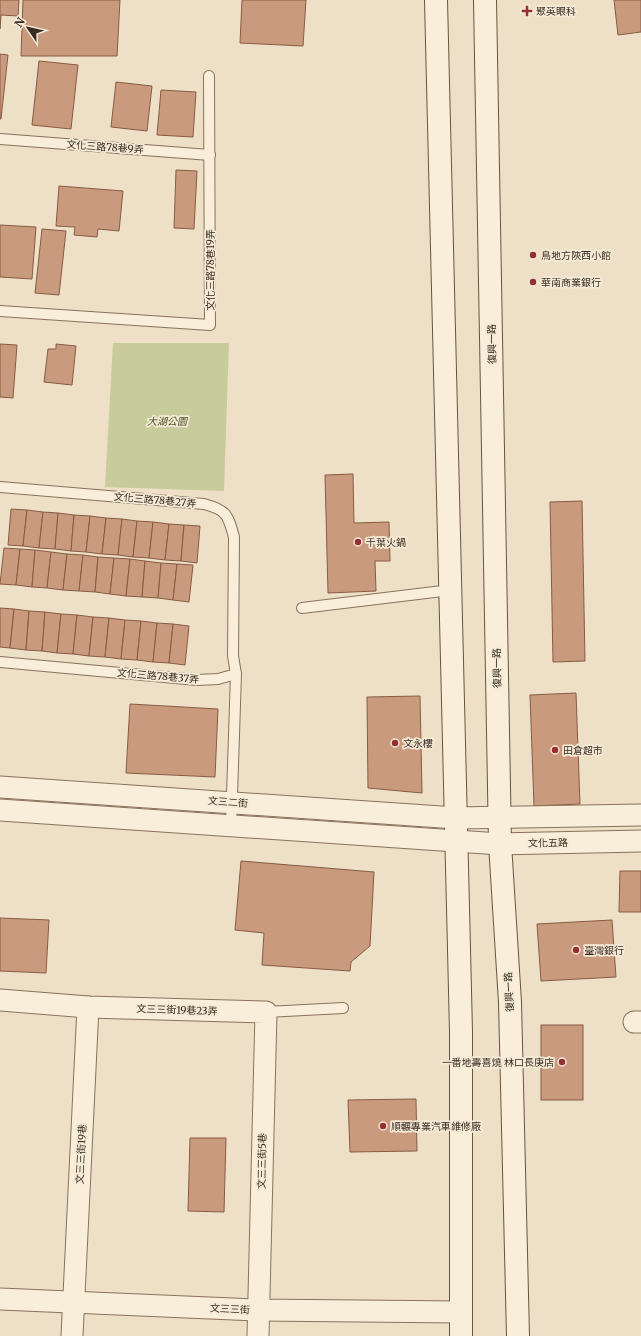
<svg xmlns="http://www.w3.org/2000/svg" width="641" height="1336" font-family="Merriweather,'Noto Sans TC',serif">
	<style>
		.green { fill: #c8cb9b }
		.building { fill: #ca9a7e; stroke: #875b43 }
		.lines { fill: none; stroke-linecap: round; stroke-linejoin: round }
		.lane-casing { stroke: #88725d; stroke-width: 12 }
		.street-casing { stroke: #88725d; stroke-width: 23 }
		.secondary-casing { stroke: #6a5340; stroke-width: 24 }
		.lane { stroke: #f8eeda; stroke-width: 10 }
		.street { stroke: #f8eeda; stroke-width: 21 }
		.secondary { stroke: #f8eeda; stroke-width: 22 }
		.poi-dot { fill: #952f34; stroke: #f5ead6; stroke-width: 1.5 }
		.labels { text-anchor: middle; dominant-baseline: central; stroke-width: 3.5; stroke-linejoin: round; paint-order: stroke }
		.poi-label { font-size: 10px; fill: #392b20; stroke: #f5ead6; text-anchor: start }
		.street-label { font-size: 10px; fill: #392b20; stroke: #f5ead6 }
		.park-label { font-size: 10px; font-style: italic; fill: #4b5527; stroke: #f5ead6 }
	</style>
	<rect width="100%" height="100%" fill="#ede0c7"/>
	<path class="green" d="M113 343H229L224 491 105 487Z"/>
	<g class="building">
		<path d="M0 0H19L18 16 1 15 0 29Z"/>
		<path d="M23 0H120L117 56H21Z"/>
		<path d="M242 0H306L303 46 240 43Z"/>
		<path d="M614 0H641V32L618 35Z"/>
		<path d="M0 54 8 55 1 119H0Z"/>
		<path d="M39 61 78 65 71 129 32 125Z"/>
		<path d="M116 82 152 86 147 131 111 127Z"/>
		<path d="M161 90 196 92 193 137 157 135Z"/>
		<path d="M176 170 197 171 194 229 174 228Z"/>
		<path d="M59 186 123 191 119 231 98 229 97 237 74 235 75 227 56 226Z"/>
		<path d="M0 225 36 227 32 279 0 277Z"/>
		<path d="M42 229 66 231 59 295 35 293Z"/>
		<path d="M0 344 17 345 13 398 0 397Z"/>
		<path d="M56 344 76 346 72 385 44 382 48 349H56Z"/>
		<path d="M353 474 354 523 389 522 390 561H375L376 591 328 593 325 475Z"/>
		<path d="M582 501 585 661 553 662 550 502Z"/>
		<path d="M11 509 27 510 23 546 8 545Z"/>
		<path d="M27 510 43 512 39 548 23 546Z"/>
		<path d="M43 512 58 513 55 549 39 548Z"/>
		<path d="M58 513 74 515 71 551 55 549Z"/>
		<path d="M74 515 90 516 86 552 71 551Z"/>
		<path d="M90 516 106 518 102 554 86 552Z"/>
		<path d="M106 518 122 519 118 555 102 554Z"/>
		<path d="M122 519 137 521 133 557 118 555Z"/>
		<path d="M137 521 153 522 149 558 133 557Z"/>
		<path d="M153 522 169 524 165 560 149 558Z"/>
		<path d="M169 524 184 525 181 561 165 560Z"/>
		<path d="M184 525 200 526 197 563 181 561Z"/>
		<path d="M4 548 20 549 16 585 0 584Z"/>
		<path d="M20 549 35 550 32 587 16 585Z"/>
		<path d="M35 550 51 552 47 588 32 587Z"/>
		<path d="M51 552 67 554 63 590 47 588Z"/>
		<path d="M67 554 83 555 79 591 63 590Z"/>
		<path d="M83 555 98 557 95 592 79 591Z"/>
		<path d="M98 557 114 558 110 594 95 592Z"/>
		<path d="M114 558 130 559 126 596 110 594Z"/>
		<path d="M130 559 145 561 142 597 126 596Z"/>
		<path d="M145 561 161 563 158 598 142 597Z"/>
		<path d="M161 563 177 564 173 600 158 598Z"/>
		<path d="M177 564 193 565 189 602 173 600Z"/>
		<path d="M0 608 14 609 10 648 0 647Z"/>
		<path d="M14 609 29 611 26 650 10 648Z"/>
		<path d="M29 611 45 612 42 651 26 650Z"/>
		<path d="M45 612 61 614 57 653 42 651Z"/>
		<path d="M61 614 77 615 73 654 57 653Z"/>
		<path d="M77 615 93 617 89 656 73 654Z"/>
		<path d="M93 617 109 618 105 657 89 656Z"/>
		<path d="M109 618 125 620 121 659 105 657Z"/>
		<path d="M125 620 141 621 137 660 121 659Z"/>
		<path d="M141 621 157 623 153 662 137 660Z"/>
		<path d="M157 623 173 624 169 663 153 662Z"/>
		<path d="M173 624 189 626 185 665 169 663Z"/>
		<path d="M576 693 580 804 534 806 530 695Z"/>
		<path d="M420 696 422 793 368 788 367 697Z"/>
		<path d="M130 704 218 709 215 777 126 773Z"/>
		<path d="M241 861 374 872 370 946 351 962 350 971 262 965 264 933 235 930Z"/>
		<path d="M620 871H641V912H619Z"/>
		<path d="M0 918 49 920 46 973 0 971Z"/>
		<path d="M612 920 616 977 541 981 537 924Z"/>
		<rect x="541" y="1025" width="42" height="75"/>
		<path d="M416 1099 417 1151 350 1152 348 1100Z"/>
		<path d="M190 1138H226L224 1212 188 1211Z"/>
	</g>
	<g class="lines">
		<defs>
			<g id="lane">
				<path d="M0 139 210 155"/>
				<path d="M0 311 210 325 209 76"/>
				<path d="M0 487 204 504C227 510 228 515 234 537L233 656 236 674 218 679 197 680 0 662"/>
				<path d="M302 608 451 590"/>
				<path d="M231 826 236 674"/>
				<path d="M266 1012 343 1008"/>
			</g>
			<g id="street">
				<path d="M0 787 456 818 641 815"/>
				<path d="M0 810 500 844 641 841"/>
				<path d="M0 1000 88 1007 266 1012 258 1336"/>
				<path d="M634 1022H641"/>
				<path d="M0 1299 258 1310 461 1312"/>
				<path d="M72 1336 88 1007"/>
			</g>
			<g id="secondary">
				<path d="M436 0 461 1032V1336"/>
				<path d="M485 0 500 844 510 1002 518 1336"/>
			</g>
		</defs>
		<use href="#lane" class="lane-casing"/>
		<use href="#street" class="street-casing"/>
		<use href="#secondary" class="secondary-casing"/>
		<use href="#lane" class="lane"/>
		<use href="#street" class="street"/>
		<use href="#secondary" class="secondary"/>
	</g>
	<g class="poi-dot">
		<path d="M525 5h4v4h4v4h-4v4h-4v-4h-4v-4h4z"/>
		<circle cx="533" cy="255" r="4"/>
		<circle cx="533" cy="282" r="4"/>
		<circle cx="358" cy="542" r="4"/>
		<circle cx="395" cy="743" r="4"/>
		<circle cx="555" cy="750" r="4"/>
		<circle cx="576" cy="950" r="4"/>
		<circle cx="562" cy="1062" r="4"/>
		<circle cx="383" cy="1126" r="4"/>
	</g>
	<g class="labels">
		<g class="poi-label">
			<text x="536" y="11">聚英眼科</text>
			<text x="541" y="255">鳥地方陝西小館</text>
			<text x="541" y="282">華南商業銀行</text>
			<text x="366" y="542">千葉火鍋</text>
			<text x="403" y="743">文永樓</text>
			<text x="563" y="750">田倉超市</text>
			<text x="584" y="950">臺灣銀行</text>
			<text x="554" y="1062" text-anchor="end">一番地壽喜燒 林口長庚店</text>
			<text x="391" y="1126">順輾專業汽車維修廠</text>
		</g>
		<g class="street-label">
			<text transform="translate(105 147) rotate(4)">文化三路78巷9弄</text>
			<text transform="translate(210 270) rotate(-90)">文化三路78巷19弄</text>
			<text transform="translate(492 344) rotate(-91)">復興一路</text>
			<text transform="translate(155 500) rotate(5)">文化三路78巷27弄</text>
			<text transform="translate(497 668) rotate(-91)">復興一路</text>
			<text transform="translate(158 676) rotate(5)">文化三路78巷37弄</text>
			<text transform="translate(228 802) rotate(4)">文三二街</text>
			<text transform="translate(548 843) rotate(-1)">文化五路</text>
			<text transform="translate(509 992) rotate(-93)">復興一路</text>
			<text transform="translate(177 1010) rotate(2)">文三三街19巷23弄</text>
			<text transform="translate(81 1154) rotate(-87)">文三三街19巷</text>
			<text transform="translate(262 1161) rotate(-89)">文三三街5巷</text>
			<text transform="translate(230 1309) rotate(3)">文三三街</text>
		</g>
		<g class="park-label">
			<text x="167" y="421">大湖公園</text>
		</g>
	</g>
	<g transform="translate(28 28) rotate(304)" stroke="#f5ead6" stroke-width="3" paint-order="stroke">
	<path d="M0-3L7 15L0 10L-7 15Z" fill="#392b20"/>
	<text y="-6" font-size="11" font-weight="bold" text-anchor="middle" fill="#392b20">N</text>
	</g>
</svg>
